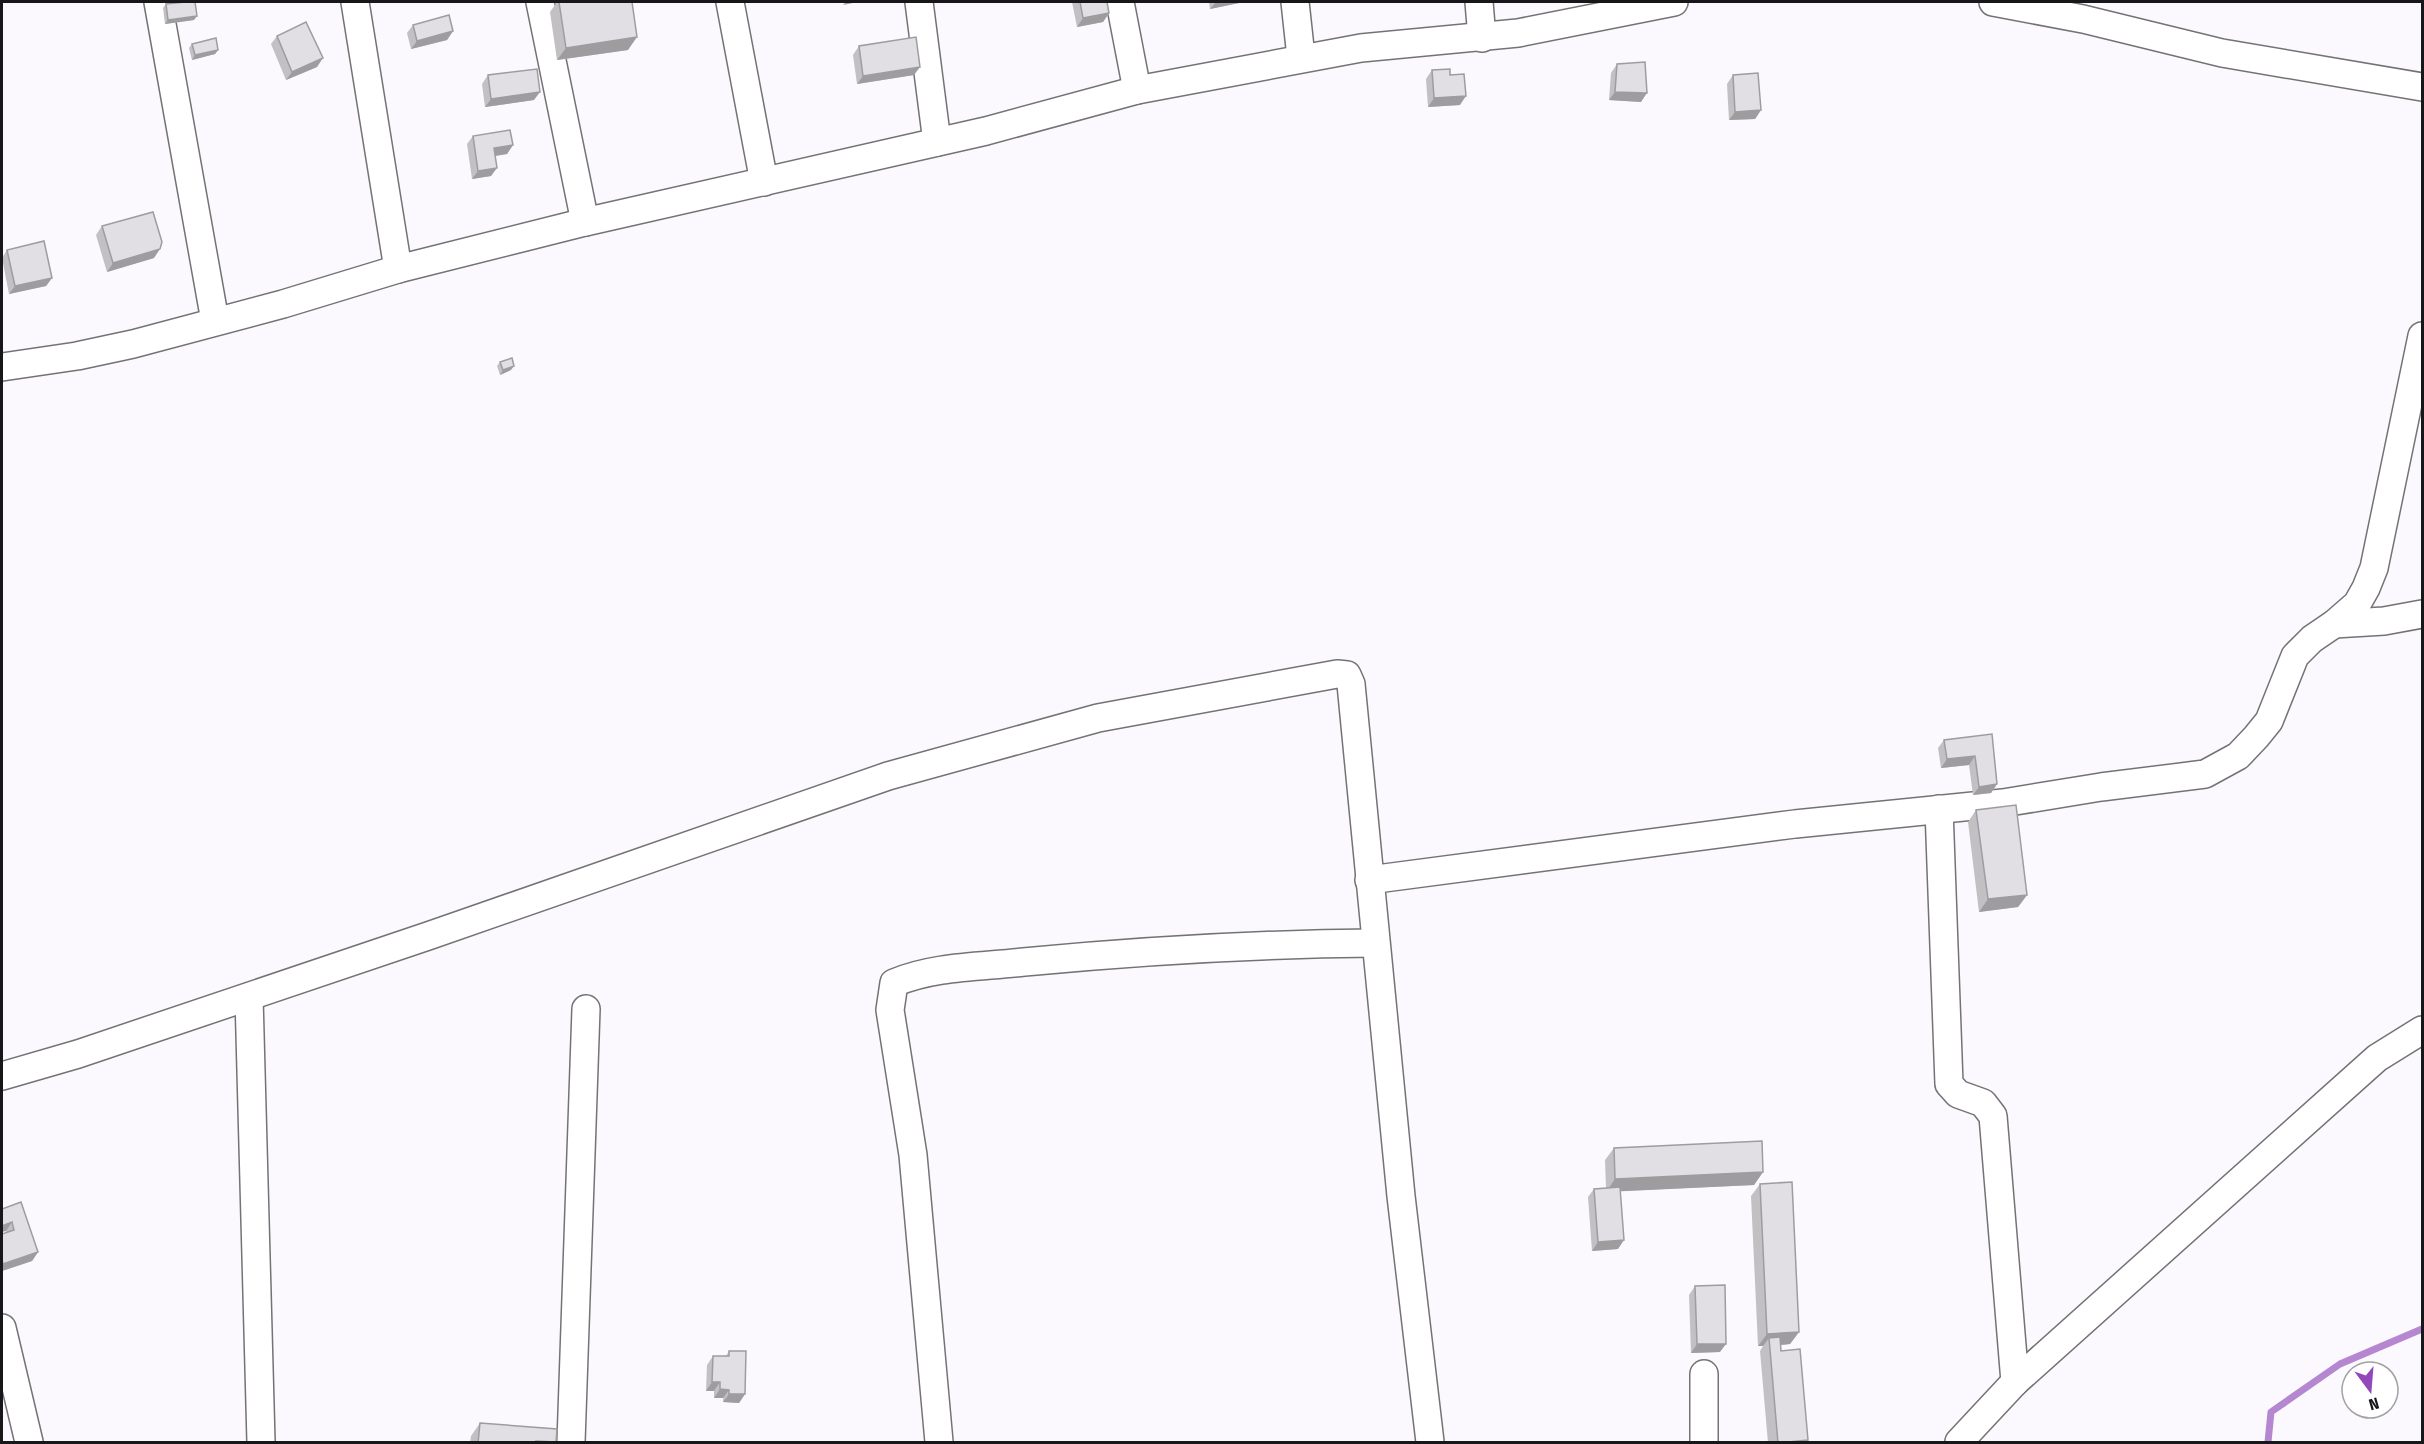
<svg xmlns="http://www.w3.org/2000/svg" width="2424" height="1444" font-family="'Fira Sans Condensed',sans-serif">
	<style>
		.lines { fill: none; stroke-linecap: round; stroke-linejoin: round }
		.stream { stroke: #b587d0; stroke-width: 7 }
		.minor-casing { stroke: #757276; stroke-width: 30 }
		.minor { stroke: #fff; stroke-width: 27 }
		.wall { fill: #c2c0c3 }
		.shaded-wall { fill: #9e9c9f }
		.building { fill: #e1dfe3; stroke: #9e9c9f; stroke-width: 1.5 }
	</style>
	<rect width="100%" height="100%" fill="#fbf9fd"/>
	<g class="lines">
		<path class="stream" d="M2268 1442 2271 1412 2340 1364 2422 1329"/>
		<defs>
			<g id="minor">
				<path d="M158 2 215 321"/>
				<path d="M355 2 398 269"/>
				<path d="M540 2 585 222"/>
				<path d="M730 2 764 182"/>
				<path d="M919 2 937 142"/>
				<path d="M1120 2 1137 90"/>
				<path d="M1295 2 1301 57"/>
				<path d="M1479 2 1482 38"/>
				<path d="M1993 2 2083 19 2222 53 2422 87"/>
				<path d="M2 367 77 356 133 344 283 304 398 269 585 222 986 131 1137 90 1361 48 1518 33 1674 2"/>
				<path d="M2334 624 2384 621 2422 614"/>
				<path d="M1939 809 1949 1084 1958 1094 1983 1103 1993 1116 2015 1382"/>
				<path d="M1369 880 1795 824 2003 803 2101 787 2205 774 2238 756 2256 737 2269 721 2295 656 2312 639 2334 624 2357 604 2366 588 2374 568 2422 336"/>
				<path d="M249 997 261 1442"/>
				<path d="M2 1076 78 1054 428 936 888 776 1098 718 1337 674 1347 675 1351 684 1401 1196 1430 1442"/>
				<path d="M2 1328 29 1442"/>
				<path d="M571 1442 586 1009"/>
				<path d="M939 1442 913 1155 890 1010 894 983C934 966 980 967 1024 962 1140 951 1258 944 1375 943"/>
				<path d="M1704 1442V1374"/>
				<path d="M1959 1442 2015 1382 2377 1058 2422 1030"/>
			</g>
		</defs>
		<use href="#minor" class="minor-casing"/>
		<use href="#minor" class="minor"/>
	</g>
	<g class="wall">
		<path d="M557 2H632L628 50 557 60 550 12Z"/>
		<path d="M1072 2H1107L1109 13 1103 22 1077 27Z"/>
		<path d="M1209 2H1244L1210 9Z"/>
		<path d="M166 4 194 20 165 24 163 8Z"/>
		<path d="M413 25 453 31 447 40 411 49 407 33Z"/>
		<path d="M277 36 317 67 286 80 271 44Z"/>
		<path d="M192 44 218 50 215 54 192 60 189 48Z"/>
		<path d="M859 46 914 75 857 84 853 55Z"/>
		<path d="M1617 64 1641 102 1609 100 1611 73Z"/>
		<path d="M1432 70 1450 75 1460 105 1428 107 1426 79Z"/>
		<path d="M488 75 534 100 485 107 482 84Z"/>
		<path d="M1733 75 1761 110 1755 119 1729 120 1727 84Z"/>
		<path d="M473 136 513 145 507 154 495 156 491 176 472 179 467 144Z"/>
		<path d="M102 226 154 258 107 272 96 235Z"/>
		<path d="M7 250 52 278 46 286 9 294 2 258Z"/>
		<path d="M500 362 511 370 500 375 497 366Z"/>
		<path d="M1992 734 1997 784 1991 793 1973 795 1969 765 1941 768 1938 748 1944 740Z"/>
		<path d="M1976 810 2027 895 2018 907 1979 912 1968 822Z"/>
		<path d="M1614 1148 1763 1172 1754 1185 1621 1191 1618 1249 1592 1251 1588 1197 1594 1189 1606 1188 1605 1160Z"/>
		<path d="M1760 1184 1799 1332 1790 1344 1781 1345V1351L1808 1440 1806 1443H1768L1760 1351 1763 1346H1758L1751 1196Z"/>
		<path d="M2 1209 38 1252 32 1261 2 1271V1234L6 1233Z"/>
		<path d="M1695 1286 1720 1352 1691 1353 1689 1295Z"/>
		<path d="M729 1351 745 1394 739 1403 723 1402V1398H714V1391H706L707 1365 713 1356H726Z"/>
		<path d="M480 1423 556 1443H470L471 1436Z"/>
	</g>
	<g class="shaded-wall">
		<path d="M846 2H858L843 5Z"/>
		<path d="M1216 2H1244L1210 9Z"/>
		<path d="M1109 13 1103 22 1077 27 1083 18Z"/>
		<path d="M197 16 194 20 165 24 168 20Z"/>
		<path d="M453 31 447 40 411 49 417 41Z"/>
		<path d="M637 37 628 50 557 60 566 48Z"/>
		<path d="M218 50 215 54 192 60 195 55Z"/>
		<path d="M323 58 317 67 286 80 292 72Z"/>
		<path d="M920 67 914 75 857 84 863 76Z"/>
		<path d="M540 92 534 100 485 107 491 99Z"/>
		<path d="M1615 92 1647 93 1641 102 1609 100Z"/>
		<path d="M1466 96 1460 105 1428 107 1434 98Z"/>
		<path d="M1761 110 1755 119 1729 120 1735 112Z"/>
		<path d="M513 145 507 154 488 157 494 148Z"/>
		<path d="M497 168 491 176 472 179 478 171Z"/>
		<path d="M160 249 154 258 107 272 113 263Z"/>
		<path d="M52 278 46 286 9 294 15 286Z"/>
		<path d="M514 366 511 370 500 375 503 370Z"/>
		<path d="M1975 756 1969 765 1941 768 1947 759Z"/>
		<path d="M1997 784 1991 793 1973 795 1979 787Z"/>
		<path d="M2027 895 2018 907 1979 912 1988 899Z"/>
		<path d="M1763 1172 1754 1185 1606 1192 1615 1179Z"/>
		<path d="M12 1222 6 1231 2 1232V1226Z"/>
		<path d="M1624 1240 1618 1249 1592 1251 1598 1242Z"/>
		<path d="M38 1252 32 1261 2 1271V1266L3 1264Z"/>
		<path d="M1799 1332 1790 1344 1770 1346 1769 1338 1763 1346H1758L1767 1334Z"/>
		<path d="M1697 1344H1726L1720 1352 1691 1353Z"/>
		<path d="M712 1382H720L714 1391H706Z"/>
		<path d="M720 1389 729 1390 723 1398H714Z"/>
		<path d="M729 1394H745L739 1403 723 1402Z"/>
		<path d="M1808 1440 1806 1443H1787Z"/>
	</g>
	<g class="building">
		<path d="M185 2H195L197 16 168 20 166 4Z"/>
		<path d="M559 2H632L637 37 566 48Z"/>
		<path d="M1080 2H1107L1109 13 1083 18Z"/>
		<path d="M449 15 453 31 417 41 413 25Z"/>
		<path d="M306 22 323 58 292 72 277 36Z"/>
		<path d="M916 37 920 67 863 76 859 46Z"/>
		<path d="M216 38 218 50 195 55 192 44Z"/>
		<path d="M1645 62 1647 93 1615 92 1617 64Z"/>
		<path d="M537 69 540 92 491 99 488 75Z"/>
		<path d="M1450 69V75L1464 74 1466 96 1434 98 1432 70Z"/>
		<path d="M1758 73 1761 110 1735 112 1733 75Z"/>
		<path d="M510 130 513 145 494 148 497 168 478 171 473 136Z"/>
		<path d="M153 212 162 242 160 249 113 263 102 226Z"/>
		<path d="M44 241 52 278 15 286 7 250Z"/>
		<path d="M512 358 514 366 503 370 500 362Z"/>
		<path d="M1992 734 1997 784 1979 787 1975 756 1947 759 1944 740Z"/>
		<path d="M2016 805 2027 895 1988 899 1976 810Z"/>
		<path d="M1762 1141 1763 1172 1615 1179 1614 1148Z"/>
		<path d="M1792 1182 1799 1332 1767 1334 1760 1184Z"/>
		<path d="M1620 1187 1624 1240 1598 1242 1594 1189Z"/>
		<path d="M21 1202 38 1252 3 1264 2 1260V1234L14 1230 12 1222 2 1226V1209Z"/>
		<path d="M1725 1285 1726 1344H1697L1695 1286Z"/>
		<path d="M1780 1337 1781 1351 1800 1349 1808 1440 1778 1443 1769 1338Z"/>
		<path d="M729 1351H746L745 1394H729V1390L720 1389V1382H712L713 1356H729Z"/>
		<path d="M480 1423 557 1429 556 1442 536 1441V1443H478Z"/>
	</g>
	<rect width="2424" height="1444" fill="none" stroke="#171618" stroke-width="6"/>
	<g transform="translate(2370 1390) rotate(164)"><circle r="28" fill="#ffffff" stroke="#a2a2a3" stroke-width="1.5"/>
	<path d="M0-4.5L10 22L0 15L-10 22Z" fill="#9348ba"/>
	<text y="-9" font-size="16" font-weight="bold" text-anchor="middle" fill="#171618">N</text>
	</g>
</svg>
